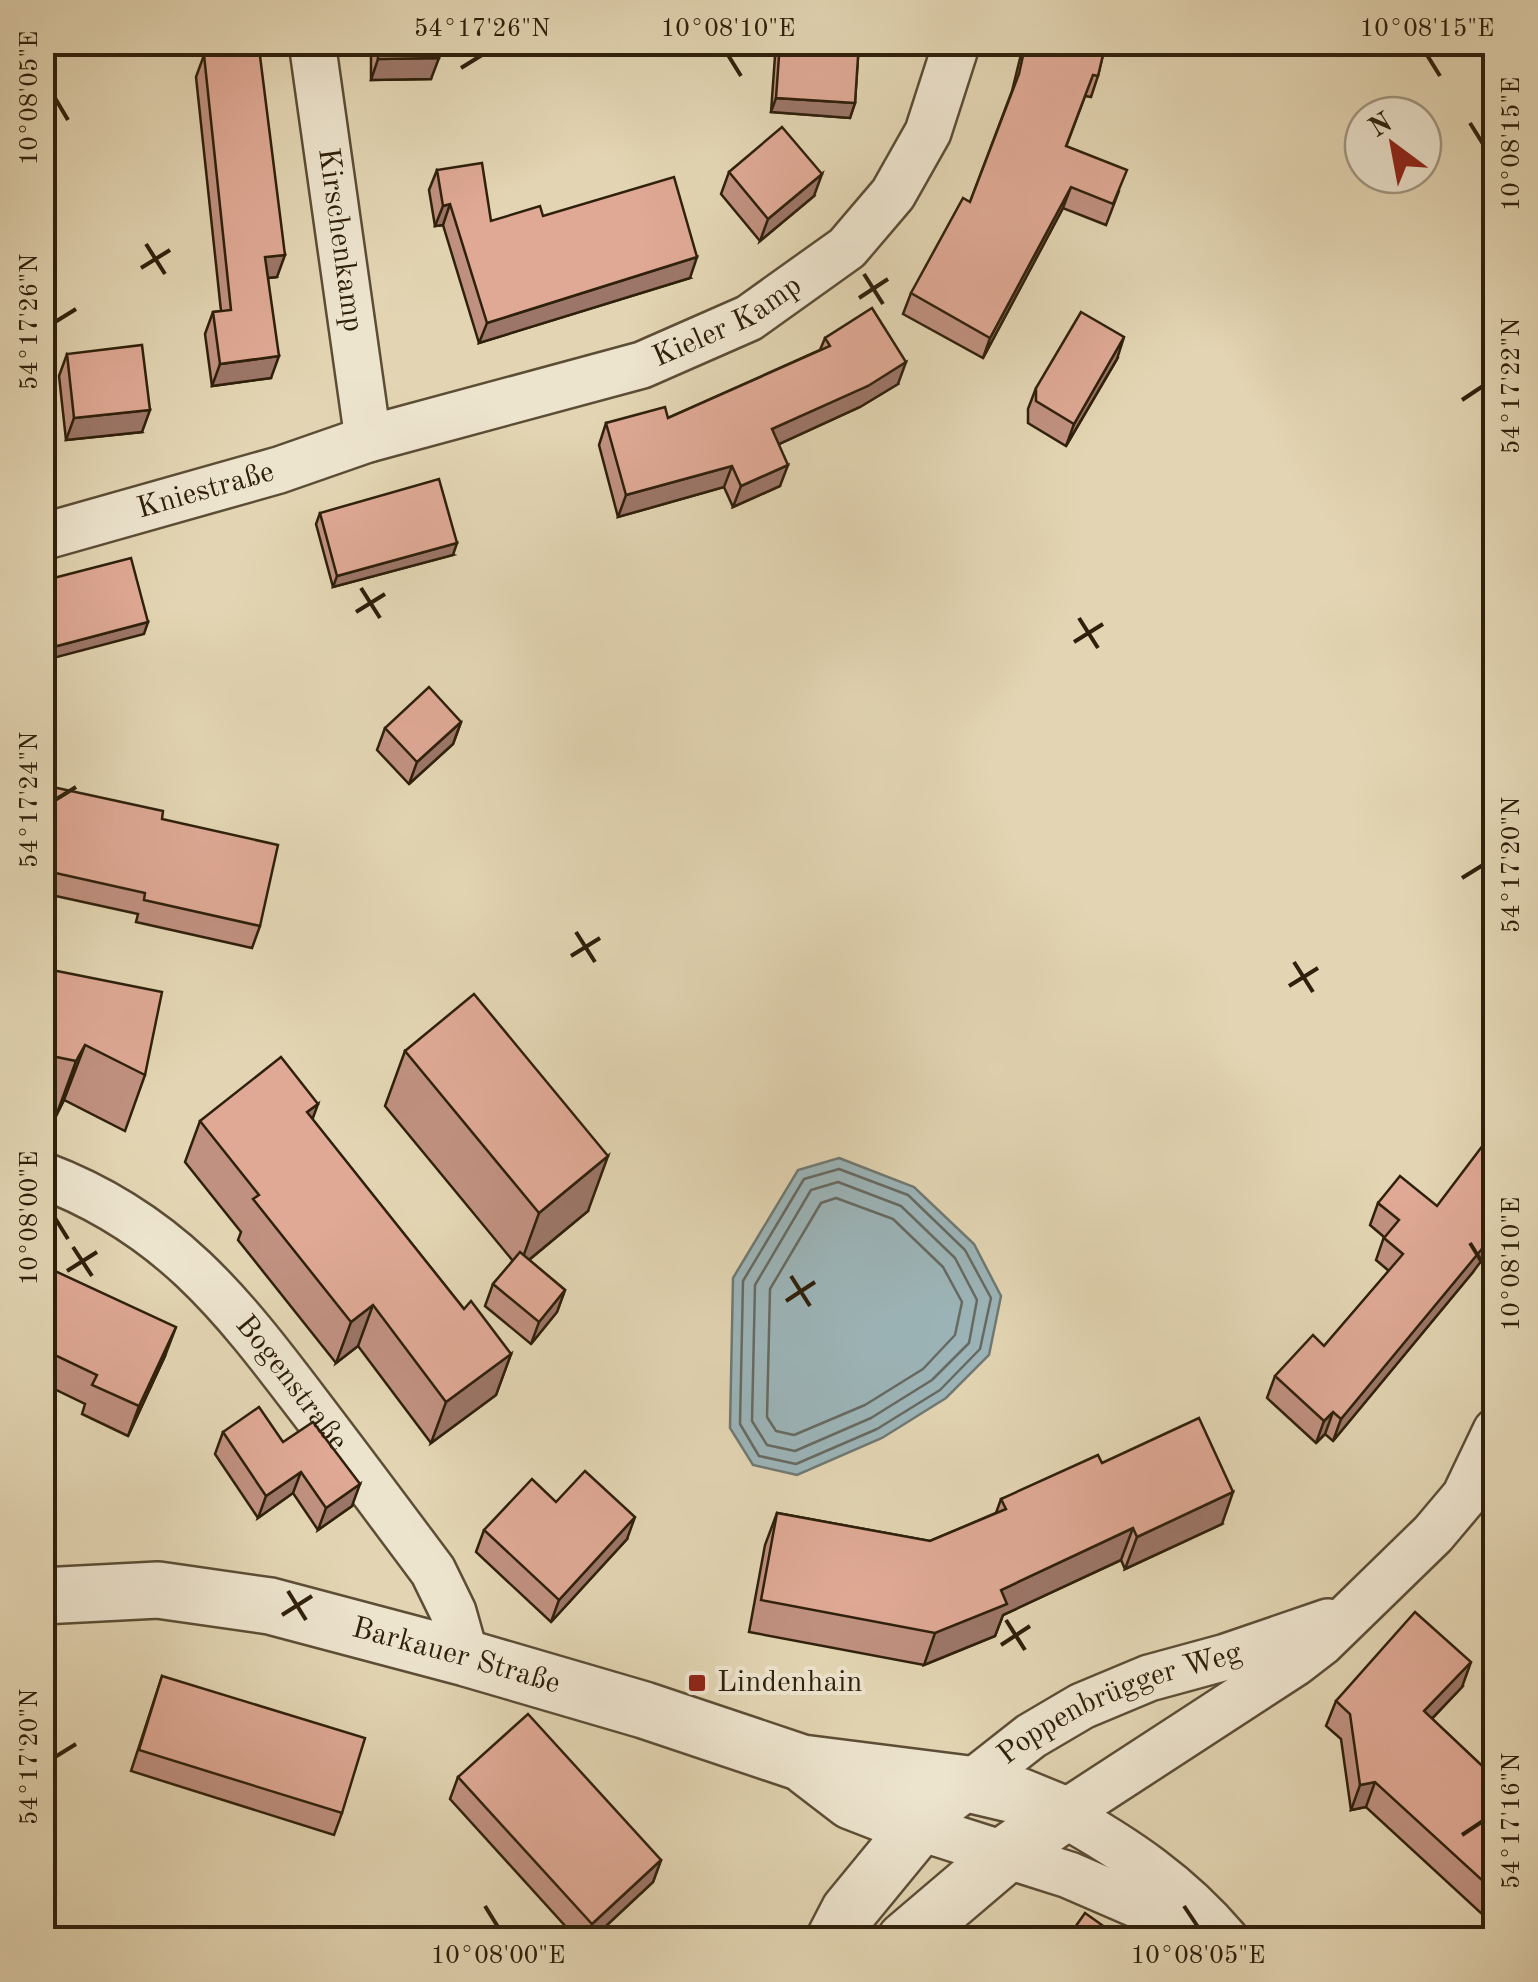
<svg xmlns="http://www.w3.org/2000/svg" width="1538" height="1982" font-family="'Old Standard TT',serif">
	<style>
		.water { fill: #9cb5b9; stroke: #707973; stroke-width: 2.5 }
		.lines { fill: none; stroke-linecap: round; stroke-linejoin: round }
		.shore { stroke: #666a62; stroke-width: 2.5 }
		.minor-casing { stroke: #5c4d35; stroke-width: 50 }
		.tertiary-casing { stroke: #5c4d35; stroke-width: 60 }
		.minor { stroke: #ede4ce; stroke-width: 45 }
		.tertiary { stroke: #ede4ce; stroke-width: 55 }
		.wall { fill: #c09180; stroke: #2f200b; stroke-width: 2.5 }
		.shaded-wall { fill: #9c7668; stroke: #2f200b; stroke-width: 2.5 }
		.building { fill: #dfa995; stroke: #2f200b; stroke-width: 2.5 }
		.ticks { fill: none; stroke: #2f200b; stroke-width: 4 }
		.poi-dot { fill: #8f2418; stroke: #ede4ce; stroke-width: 4 }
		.labels { text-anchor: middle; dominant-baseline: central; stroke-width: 8; stroke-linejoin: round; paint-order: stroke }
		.street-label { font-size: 30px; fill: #2f200b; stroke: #ede4ce }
		.poi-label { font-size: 30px; fill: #2f200b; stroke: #ede4ce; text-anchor: start }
		.neatline { fill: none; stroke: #2f200b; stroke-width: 4 }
		.ticks-label { font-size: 25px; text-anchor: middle; fill: #2f200b }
	</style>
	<rect width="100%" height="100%" fill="#e3d5b3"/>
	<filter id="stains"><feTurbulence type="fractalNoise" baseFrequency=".002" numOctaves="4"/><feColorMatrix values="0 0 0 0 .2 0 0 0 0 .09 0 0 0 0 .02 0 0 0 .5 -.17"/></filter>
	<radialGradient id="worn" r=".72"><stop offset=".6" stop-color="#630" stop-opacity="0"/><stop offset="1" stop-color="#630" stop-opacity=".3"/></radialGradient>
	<path class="water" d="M839 1158 914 1187 974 1244 1001 1296 989 1355 946 1398 882 1438 797 1475 753 1465 730 1428 733 1278 798 1170Z"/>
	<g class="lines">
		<g class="shore">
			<path d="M839 1169 908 1195 965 1250 991 1298 980 1349 940 1390 877 1429 796 1464 759 1456 740 1424 743 1281 804 1179Z"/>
			<path d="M838 1182 901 1206 955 1258 977 1300 969 1343 932 1380 871 1418 795 1451 767 1445 752 1421 755 1285 811 1190Z"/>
			<path d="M836 1198 893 1219 943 1267 962 1302 955 1335 923 1369 865 1405 794 1435 776 1431 767 1417 770 1289 821 1203Z"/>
		</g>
		<defs>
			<g id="minor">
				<path id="s1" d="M312 42 368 439"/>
				<path id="s2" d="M42 537 279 470 368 439 642 365 749 318 847 248 893 194 928 132 957 42"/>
				<path id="s3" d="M42 1175C168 1222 231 1303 309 1406 351 1461 392 1516 433 1571L453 1612 466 1658"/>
				<path id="s4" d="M947 1802 1031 1736 1082 1706 1149 1678 1226 1657 1328 1622"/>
				<path d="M918 1827 1069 1875 1219 1940"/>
				<path d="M1226 1940C1179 1885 1126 1849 1063 1814L1295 1663 1321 1643 1433 1534 1465 1496 1496 1431"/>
			</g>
			<g id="tertiary">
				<path id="s5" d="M42 1596 158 1590 270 1606 466 1658 644 1710 802 1763 968 1784 1019 1796 1063 1814"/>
				<path d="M808 1768 851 1801 918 1827 849 1911 834 1940"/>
				<path d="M905 1940 1006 1854 1063 1814"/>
			</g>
		</defs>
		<use href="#minor" class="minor-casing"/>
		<use href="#tertiary" class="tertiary-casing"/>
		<use href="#minor" class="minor"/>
		<use href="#tertiary" class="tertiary"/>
	</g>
	<g class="wall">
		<path d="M371 42H439L431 79 371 80Z"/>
		<path d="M776 42H859L855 103 850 118 771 112Z"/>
		<path d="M1024 42H1106L1098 76 1091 97 1085 96 1066 147 1119 191 1106 225 1063 208 983 358 903 314 911 293 970 202 1012 91Z"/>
		<path d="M204 55 277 277 268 278 271 378 212 386 205 334 213 312 221 311 196 77Z"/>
		<path d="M437 170 491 221 543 216 690 278 479 343 443 225 435 226 429 190Z"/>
		<path d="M729 172 814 196 760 241 721 194Z"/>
		<path d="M825 338 898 384 860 407 779 444 780 486 733 507 724 487 618 517 599 445 606 423 668 418 820 350Z"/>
		<path d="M67 354 142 432 66 440 59 376Z"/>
		<path d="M1117 359 1066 446 1028 423V409L1036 388Z"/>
		<path d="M320 513 453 555 333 587 316 524Z"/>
		<path d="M461 722 453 744 409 784 377 750 385 728Z"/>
		<path d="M48 786 162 819 260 926 252 948 136 922 138 914 42 893V801Z"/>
		<path d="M42 968 145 1075 125 1131 64 1100 56 1116 42 1114Z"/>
		<path d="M405 1051 588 1211 529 1260 565 1290 557 1312 531 1344 485 1306 493 1284 513 1261 385 1106Z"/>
		<path d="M312 1119 464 1309 511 1354 496 1395 431 1443 358 1346 336 1363 238 1240 241 1232 185 1162 200 1121Z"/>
		<path d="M1378 1203 1473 1272 1333 1441 1325 1434 1316 1443 1267 1398 1275 1376 1324 1346 1389 1271 1376 1260 1384 1237 1370 1225Z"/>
		<path d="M42 1265 165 1356 128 1436 82 1414 85 1404 42 1383Z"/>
		<path d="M223 1432 283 1442 352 1506 318 1530 293 1493 258 1518 215 1454Z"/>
		<path d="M1102 1463 1222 1524 1125 1569 1121 1560 1003 1615 995 1636 924 1665 749 1632 765 1545 777 1513 930 1541 996 1513 1001 1499Z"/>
		<path d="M556 1502 627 1539 551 1622 476 1552 484 1530Z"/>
		<path d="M162 1676 342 1813 334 1835 131 1771Z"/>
		<path d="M1462 1687 1432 1719 1496 1779V1927L1366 1807 1351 1810 1341 1739 1326 1726 1336 1701Z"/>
		<path d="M458 1777 661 1860 653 1882 591 1940H578L450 1799Z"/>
	</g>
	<g class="shaded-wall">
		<path d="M439 58 431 79 371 80 378 59Z"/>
		<path d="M776 98 855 103 850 118 771 112Z"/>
		<path d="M822 174 814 196 760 241 768 219Z"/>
		<path d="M1071 187 1063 208 983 358 990 338Z"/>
		<path d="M450 204 443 225 435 226 443 206Z"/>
		<path d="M285 255 277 277 257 279 265 257Z"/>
		<path d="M697 257 690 278 479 343 487 323Z"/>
		<path d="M1124 337 1117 359 1066 446 1074 424Z"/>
		<path d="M279 356 271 378 212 386 220 364Z"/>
		<path d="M906 362 898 384 860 407 764 451 772 429Z"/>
		<path d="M150 410 142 432 66 440 74 418Z"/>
		<path d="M788 465 780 486 733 507 741 486Z"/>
		<path d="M732 466 724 487 618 517 626 495Z"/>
		<path d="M457 543 453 555 333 587 337 576Z"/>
		<path d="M148 622 144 634 42 661V650Z"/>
		<path d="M461 722 453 744 409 784 417 762Z"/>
		<path d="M85 1045 64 1100 56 1116 76 1061Z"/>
		<path d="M318 1104 303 1145 307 1112Z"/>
		<path d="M608 1156 588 1211 519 1268 539 1213Z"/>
		<path d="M1496 1230V1241L1473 1272 1333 1441 1341 1419Z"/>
		<path d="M565 1290 557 1312 531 1344 539 1322Z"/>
		<path d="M373 1305 358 1346 336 1363 351 1322Z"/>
		<path d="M176 1327 165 1356 128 1436 139 1406Z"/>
		<path d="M511 1354 496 1395 431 1443 446 1402Z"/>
		<path d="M1333 1412 1325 1434 1316 1443 1324 1421Z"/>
		<path d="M301 1472 293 1493 258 1518 266 1496Z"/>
		<path d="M360 1484 352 1506 318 1530 326 1508Z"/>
		<path d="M1233 1492 1222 1524 1125 1569 1137 1537Z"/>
		<path d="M635 1517 627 1539 551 1622 559 1600Z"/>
		<path d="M1133 1528 1121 1560 1003 1615 995 1636 924 1665 935 1633 1001 1590Z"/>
		<path d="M1471 1662 1462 1687 1415 1736 1424 1711Z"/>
		<path d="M1375 1782 1366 1807 1351 1810 1360 1785Z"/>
		<path d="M661 1860 653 1882 591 1940H586L592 1924Z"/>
	</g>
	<g class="building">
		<path d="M378 42H439V58L378 59Z"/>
		<path d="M780 42H859L855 103 776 98Z"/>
		<path d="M1026 42H1106L1098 76 1093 75 1066 146 1127 170 1113 204 1071 187 990 338 911 293 963 198 970 202 1019 74Z"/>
		<path d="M259 48 285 255 265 257 279 356 220 364 213 312 231 310 204 55Z"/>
		<path d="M782 127 822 174 768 219 729 172Z"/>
		<path d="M482 163 491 221 540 206 543 216 674 177 697 257 487 323 450 204 443 206 437 170Z"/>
		<path d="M872 308 906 362 868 386 772 429 788 465 741 486 732 466 626 495 606 423 665 407 668 418 830 346 825 338Z"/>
		<path d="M1081 312 1124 337 1074 424 1036 401V388Z"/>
		<path d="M142 345 150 410 74 418 67 354Z"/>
		<path d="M439 479 457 543 337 576 320 513Z"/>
		<path d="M131 558 148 622 42 650V581Z"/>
		<path d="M429 687 461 722 417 762 385 728Z"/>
		<path d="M48 786 163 811 162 819 278 845 260 926 144 900 145 893 42 870V809Z"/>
		<path d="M42 968 162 992 145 1075 85 1045 76 1061 42 1054Z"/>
		<path d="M474 994 608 1156 539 1213 405 1051Z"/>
		<path d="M281 1057 318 1104 307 1112 464 1309 471 1301 511 1354 446 1402 373 1305 351 1322 253 1199 259 1195 200 1121Z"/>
		<path d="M1496 1128V1230L1481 1250 1341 1419 1333 1412 1324 1421 1275 1376 1313 1335 1324 1346 1403 1254 1384 1238 1399 1220 1378 1203 1400 1176 1437 1206Z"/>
		<path d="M520 1252 565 1290 539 1322 493 1284Z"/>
		<path d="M42 1265 176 1327 139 1406 92 1385 97 1375 42 1349Z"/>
		<path d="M259 1407 283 1442 313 1422 360 1484 326 1508 301 1472 266 1496 223 1432Z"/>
		<path d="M1199 1418 1233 1492 1137 1537 1133 1528 1001 1590 1007 1604 935 1633 761 1600 777 1513 930 1541 1006 1509 1001 1499 1098 1455 1102 1463Z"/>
		<path d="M585 1471 635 1517 559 1600 484 1530 532 1479 556 1502Z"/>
		<path d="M1415 1612 1471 1662 1424 1711 1496 1779V1801L1493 1804 1496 1807V1893L1375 1782 1360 1785 1350 1714 1336 1701Z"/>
		<path d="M162 1676 365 1738 342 1813 139 1750Z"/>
		<path d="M528 1714 661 1860 592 1924 458 1777Z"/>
		<path d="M1085 1913 1123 1940H1066Z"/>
	</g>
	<path class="ticks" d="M728 55 741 76M1427 55 1440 76M461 68 482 55M55 98 68 120M1470 123 1483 144M146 244 165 274M141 268 170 250M864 274 883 304M859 298 888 279M55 322 76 309M1462 400 1483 386M361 588 380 618M356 612 385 594M1079 618 1098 648M1074 642 1103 624M55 800 76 787M1462 878 1483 865M576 932 595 962M571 956 600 938M1294 962 1313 992M1289 986 1318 968M55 1218 68 1239M1470 1243 1483 1264M73 1247 92 1276M67 1271 97 1252M791 1276 810 1306M786 1301 815 1282M288 1591 306 1620M282 1615 312 1596M1006 1620 1025 1650M1001 1645 1030 1626M55 1757 76 1744M1462 1835 1483 1821M485 1906 498 1927M1184 1906 1198 1927"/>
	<rect class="poi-dot" x="687" y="1673" width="20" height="20" rx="5"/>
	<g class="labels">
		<g class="street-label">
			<text stroke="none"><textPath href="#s1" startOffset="200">Kirschenkamp</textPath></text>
			<text stroke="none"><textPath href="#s2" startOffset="720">Kieler Kamp</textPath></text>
			<text stroke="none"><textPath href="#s2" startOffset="170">Kniestraße</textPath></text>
			<text stroke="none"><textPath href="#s3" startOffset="330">Bogenstraße</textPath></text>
			<text stroke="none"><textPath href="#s5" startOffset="422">Barkauer Straße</textPath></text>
			<text stroke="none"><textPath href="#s4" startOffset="202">Poppenbrügger Weg</textPath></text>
		</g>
		<g class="poi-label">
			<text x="717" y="1683">Lindenhain</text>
		</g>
	</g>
	<rect width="1538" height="1982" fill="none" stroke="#e3d5b3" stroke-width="110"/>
	<g transform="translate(1393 145) rotate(328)"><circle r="48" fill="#ede4ce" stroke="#a19680" stroke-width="2.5"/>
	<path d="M0-8L18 38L0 25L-18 38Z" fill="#8f2418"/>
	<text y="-15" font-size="28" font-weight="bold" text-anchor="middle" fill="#2f200b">N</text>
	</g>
	<rect x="55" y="55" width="1428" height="1872" class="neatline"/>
	<g class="ticks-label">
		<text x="482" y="36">54°17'26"N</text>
		<text x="728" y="36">10°08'10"E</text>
		<text x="1427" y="36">10°08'15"E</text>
		<text transform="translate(28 98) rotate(-90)" y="9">10°08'05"E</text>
		<text transform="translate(1510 144) rotate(-90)" y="9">10°08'15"E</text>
		<text transform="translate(28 322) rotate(-90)" y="9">54°17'26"N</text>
		<text transform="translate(1510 386) rotate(-90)" y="9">54°17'22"N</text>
		<text transform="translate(28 800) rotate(-90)" y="9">54°17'24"N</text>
		<text transform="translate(1510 865) rotate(-90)" y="9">54°17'20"N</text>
		<text transform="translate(28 1218) rotate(-90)" y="9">10°08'00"E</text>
		<text transform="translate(1510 1264) rotate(-90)" y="9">10°08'10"E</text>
		<text transform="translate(28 1757) rotate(-90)" y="9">54°17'20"N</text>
		<text transform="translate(1510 1821) rotate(-90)" y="9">54°17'16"N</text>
		<text x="498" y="1963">10°08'00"E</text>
		<text x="1198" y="1963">10°08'05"E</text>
	</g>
	<rect width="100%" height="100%" filter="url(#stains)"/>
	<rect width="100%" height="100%" fill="url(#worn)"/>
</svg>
